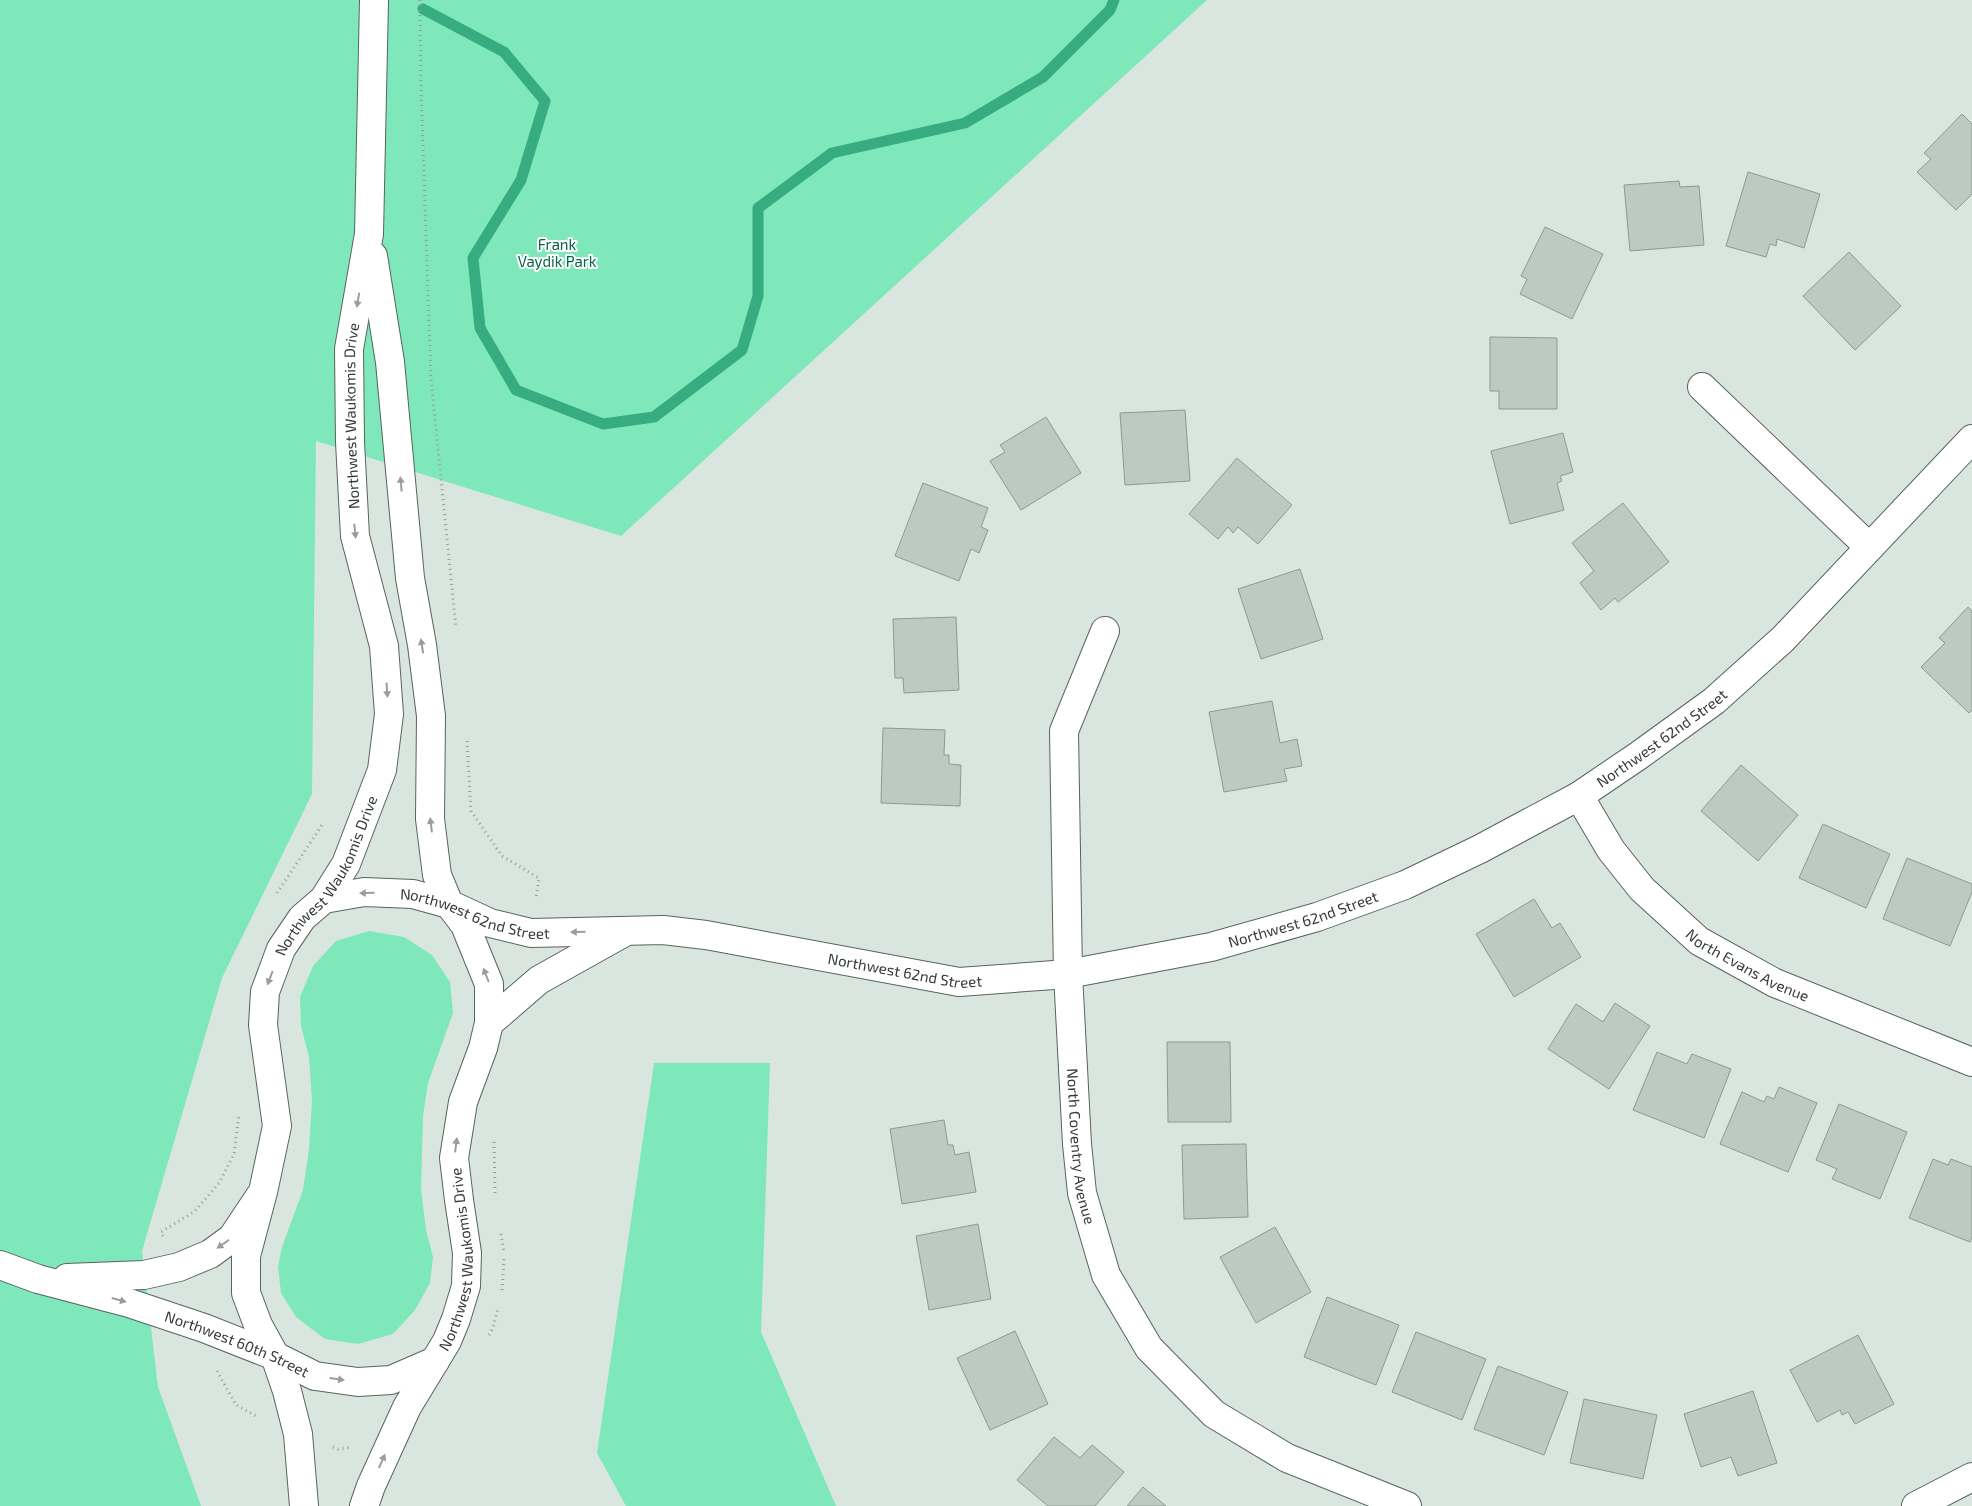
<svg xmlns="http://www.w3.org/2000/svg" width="1972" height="1506" font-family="'Exo 2',sans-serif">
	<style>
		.green { fill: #7ee8bb }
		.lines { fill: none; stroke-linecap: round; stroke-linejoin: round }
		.stream { stroke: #37ac81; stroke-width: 11 }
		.building { fill: #bdcac4; stroke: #8d9a93 }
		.street-casing { stroke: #58645e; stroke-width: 30 }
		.secondary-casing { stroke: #58645e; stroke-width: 30 }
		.path { stroke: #939e99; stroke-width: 3; stroke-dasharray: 1 4; stroke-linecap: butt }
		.street { stroke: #fff; stroke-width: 28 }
		.secondary { stroke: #fff; stroke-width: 28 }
		.oneway { fill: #9a9d9c }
		.labels { text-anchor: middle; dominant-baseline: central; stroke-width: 4; stroke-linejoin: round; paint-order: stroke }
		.park-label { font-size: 15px; fill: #056245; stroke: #fff }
		.street-label { font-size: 15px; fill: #353b38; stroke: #fff }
	</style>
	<rect width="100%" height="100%" fill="#d8e6df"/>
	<g class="green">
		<path d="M0 0H1207L621 536 316 441 312 794 222 978 142 1251 158 1387 201 1506H0Z"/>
		<path d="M369 931 404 937 432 955 450 982 453 1013 428 1083 423 1116 421 1189 426 1230 433 1257 430 1283 415 1310 393 1334 358 1344 325 1339 296 1317 281 1293 278 1267 282 1247 303 1190 309 1149 312 1100 309 1057 301 1026 300 997 313 966 336 941Z"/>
		<path d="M654 1063H770L761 1332 836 1506H626L597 1453Z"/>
	</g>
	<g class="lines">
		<path class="stream" d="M423 9 504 52 545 101 521 180 473 258 480 328 516 390 603 424 654 417 742 350 758 296V208L832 153 965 123 1043 77 1110 10 1114 0"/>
	</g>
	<g class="building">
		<path d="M1962 114 1972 124V194L1956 210 1917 172 1931 159 1924 153Z"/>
		<path d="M1748 172 1820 194 1804 248 1777 239 1776 246 1770 244 1766 257 1726 246Z"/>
		<path d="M1679 181 1680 187 1699 186 1704 245 1630 251 1624 185Z"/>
		<path d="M1545 227 1603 254 1572 319 1520 294 1527 279 1521 276Z"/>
		<path d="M1849 252 1901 306 1855 350 1803 296Z"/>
		<path d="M1490 337 1557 338V409H1499V391H1490Z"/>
		<path d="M1185 410 1190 481 1125 485 1120 413Z"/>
		<path d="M1046 417 1081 473 1021 510 990 461 1005 452 1000 445Z"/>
		<path d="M1563 433 1573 472 1560 476 1562 481 1557 483 1564 510 1510 524 1491 451Z"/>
		<path d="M1237 458 1292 505 1258 544 1238 527 1233 533 1228 527 1218 539 1189 514Z"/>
		<path d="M923 483 988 508 981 527 988 530 979 553 971 549 959 581 895 556Z"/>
		<path d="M1623 503 1669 562 1618 602 1615 598 1601 610 1580 583 1594 571 1572 543Z"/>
		<path d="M1300 569 1323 639 1261 659 1238 589Z"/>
		<path d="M1968 607 1972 611V710L1969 713 1921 667 1945 643 1939 638Z"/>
		<path d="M956 617 959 690 904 693 903 678H895L893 619Z"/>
		<path d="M1272 701 1280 743 1297 739 1302 766 1284 769 1287 781 1224 792 1209 712Z"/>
		<path d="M883 728 945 730 944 755H949V764L961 765 960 806 881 803Z"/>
		<path d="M1741 765 1798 815 1758 861 1701 811Z"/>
		<path d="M1823 824 1890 854 1866 908 1799 878Z"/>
		<path d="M1907 858 1972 884V892L1950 946 1883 919Z"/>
		<path d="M1534 899 1552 928 1560 923 1581 957 1514 997 1476 934Z"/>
		<path d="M1615 1003 1650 1026 1609 1089 1548 1049 1576 1004 1603 1022Z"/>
		<path d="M1167 1042H1230L1231 1122H1168Z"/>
		<path d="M1657 1052 1687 1064 1692 1054 1731 1069 1704 1138 1633 1110Z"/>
		<path d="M1779 1087 1817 1103 1788 1172 1720 1144 1742 1092 1764 1102 1767 1096 1774 1099Z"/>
		<path d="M1839 1104 1907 1132 1880 1199 1832 1179 1837 1169 1816 1160Z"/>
		<path d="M944 1120 948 1145H953L955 1155 969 1152 976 1192 902 1204 890 1129Z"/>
		<path d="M1246 1144 1248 1217 1184 1219 1182 1145Z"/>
		<path d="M1933 1159 1948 1165 1951 1159 1972 1167V1237L1970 1242 1909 1218Z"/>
		<path d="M978 1224 991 1299 929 1310 916 1236Z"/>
		<path d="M1275 1227 1311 1292 1256 1323 1220 1257Z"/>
		<path d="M1327 1297 1399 1325 1376 1385 1304 1357Z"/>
		<path d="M1015 1331 1048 1404 990 1430 957 1358Z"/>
		<path d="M1416 1332 1486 1359 1462 1420 1392 1392Z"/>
		<path d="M1858 1335 1894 1404 1855 1424 1848 1412 1842 1415 1840 1410 1817 1422 1790 1370Z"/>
		<path d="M1498 1366 1568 1392 1544 1455 1474 1429Z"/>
		<path d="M1753 1391 1777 1463 1738 1476 1731 1457 1701 1467 1684 1414Z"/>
		<path d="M1584 1399 1657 1415 1643 1479 1570 1463Z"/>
		<path d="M1054 1437 1080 1458 1092 1445 1124 1472 1095 1506H1048L1017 1480Z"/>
		<path d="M1143 1487 1166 1506H1127Z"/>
	</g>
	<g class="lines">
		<defs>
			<g id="street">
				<path d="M1702 387 1869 547"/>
				<path id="s1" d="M1105 631 1064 731 1068 974 1077 1144 1082 1193 1106 1275 1149 1348 1214 1414 1287 1458 1407 1506"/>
				<path id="s2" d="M1579 796 1611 850 1642 889 1699 941 1775 983 1972 1062"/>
				<path id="s3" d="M324 899 364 892 413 894 449 904 490 923 531 933 663 930 706 935 959 982 1068 974 1211 947 1317 917 1405 885 1480 849 1579 796 1638 756 1714 701 1783 639 1972 439"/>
				<path d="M489 1023 539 980 623 933"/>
				<path id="s4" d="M0 1265 38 1279 129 1303 204 1328 275 1356 315 1376 358 1382 391 1380 435 1361"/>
				<path d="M67 1278 144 1275 179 1267 210 1254 232 1238 260 1196"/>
				<path d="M1916 1506 1972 1477"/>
			</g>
			<g id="secondary">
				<path id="s5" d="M304 1506 298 1434 287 1391 275 1356 258 1325 246 1293V1256L263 1192 277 1126 263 1025 265 992 281 949 302 918 324 899 346 864 382 770 389 714 384 646 355 536 350 442 349 349 369 234 374 0"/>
				<path id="s6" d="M364 1506 371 1486 407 1407 447 1341 456 1319 466 1286 467 1253 459 1200 454 1158 463 1102 483 1048 489 1023V984L465 925 449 904 437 875 430 819 431 716 422 645 410 578 390 362 373 256"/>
			</g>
		</defs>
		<use href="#street" class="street-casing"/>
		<use href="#secondary" class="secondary-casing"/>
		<g class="path">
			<path d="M420 0 421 88 431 379 456 628"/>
			<path d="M467 741 471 811 502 856 539 878 536 898"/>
			<path d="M277 893 322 825"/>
			<path d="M494 1142 495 1193"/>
			<path d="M501 1234 504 1252"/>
			<path d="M163 1236 161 1232 195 1211 219 1183 234 1154 239 1115"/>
			<path d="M502 1290 504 1259"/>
			<path d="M489 1335 493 1328 498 1308"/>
			<path d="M217 1371 236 1405 258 1417"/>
			<path d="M333 1447 338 1449 352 1447"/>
		</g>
		<use href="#street" class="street"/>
		<use href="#secondary" class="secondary"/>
	</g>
	<defs><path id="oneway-solid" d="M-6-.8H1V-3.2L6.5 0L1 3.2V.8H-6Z" transform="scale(1.25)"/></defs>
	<g class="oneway">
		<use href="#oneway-solid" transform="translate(358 300) rotate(100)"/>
		<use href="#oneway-solid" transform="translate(401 484) rotate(-95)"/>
		<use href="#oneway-solid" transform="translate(355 531) rotate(84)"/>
		<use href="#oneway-solid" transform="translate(422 646) rotate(-99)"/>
		<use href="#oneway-solid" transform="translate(387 690) rotate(86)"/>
		<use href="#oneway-solid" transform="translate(431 825) rotate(-97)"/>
		<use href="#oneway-solid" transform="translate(367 893) rotate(179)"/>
		<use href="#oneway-solid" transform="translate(578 932) rotate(179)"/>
		<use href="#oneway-solid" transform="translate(486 975) rotate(-111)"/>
		<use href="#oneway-solid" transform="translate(270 978) rotate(111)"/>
		<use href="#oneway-solid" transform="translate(456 1145) rotate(-83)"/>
		<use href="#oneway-solid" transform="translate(223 1244) rotate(145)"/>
		<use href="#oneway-solid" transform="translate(119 1300) rotate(15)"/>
		<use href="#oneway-solid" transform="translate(337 1379) rotate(8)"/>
		<use href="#oneway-solid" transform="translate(382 1461) rotate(-66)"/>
	</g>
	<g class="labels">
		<g class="park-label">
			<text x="557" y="244">Frank<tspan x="557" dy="17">Vaydik Park</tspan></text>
		</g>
		<g class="street-label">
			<text stroke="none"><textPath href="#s5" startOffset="1142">Northwest Waukomis Drive</textPath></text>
			<text stroke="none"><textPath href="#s3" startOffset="1402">Northwest 62nd Street</textPath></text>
			<text stroke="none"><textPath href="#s5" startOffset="662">Northwest Waukomis Drive</textPath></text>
			<text stroke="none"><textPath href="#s3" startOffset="155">Northwest 62nd Street</textPath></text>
			<text stroke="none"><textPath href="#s3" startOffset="998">Northwest 62nd Street</textPath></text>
			<text stroke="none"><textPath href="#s2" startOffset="244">North Evans Avenue</textPath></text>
			<text stroke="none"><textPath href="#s3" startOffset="592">Northwest 62nd Street</textPath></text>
			<text stroke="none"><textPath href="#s1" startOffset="524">North Coventry Avenue</textPath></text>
			<text stroke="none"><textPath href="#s6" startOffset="269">Northwest Waukomis Drive</textPath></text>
			<text stroke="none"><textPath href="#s4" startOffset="250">Northwest 60th Street</textPath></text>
		</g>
	</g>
</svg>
